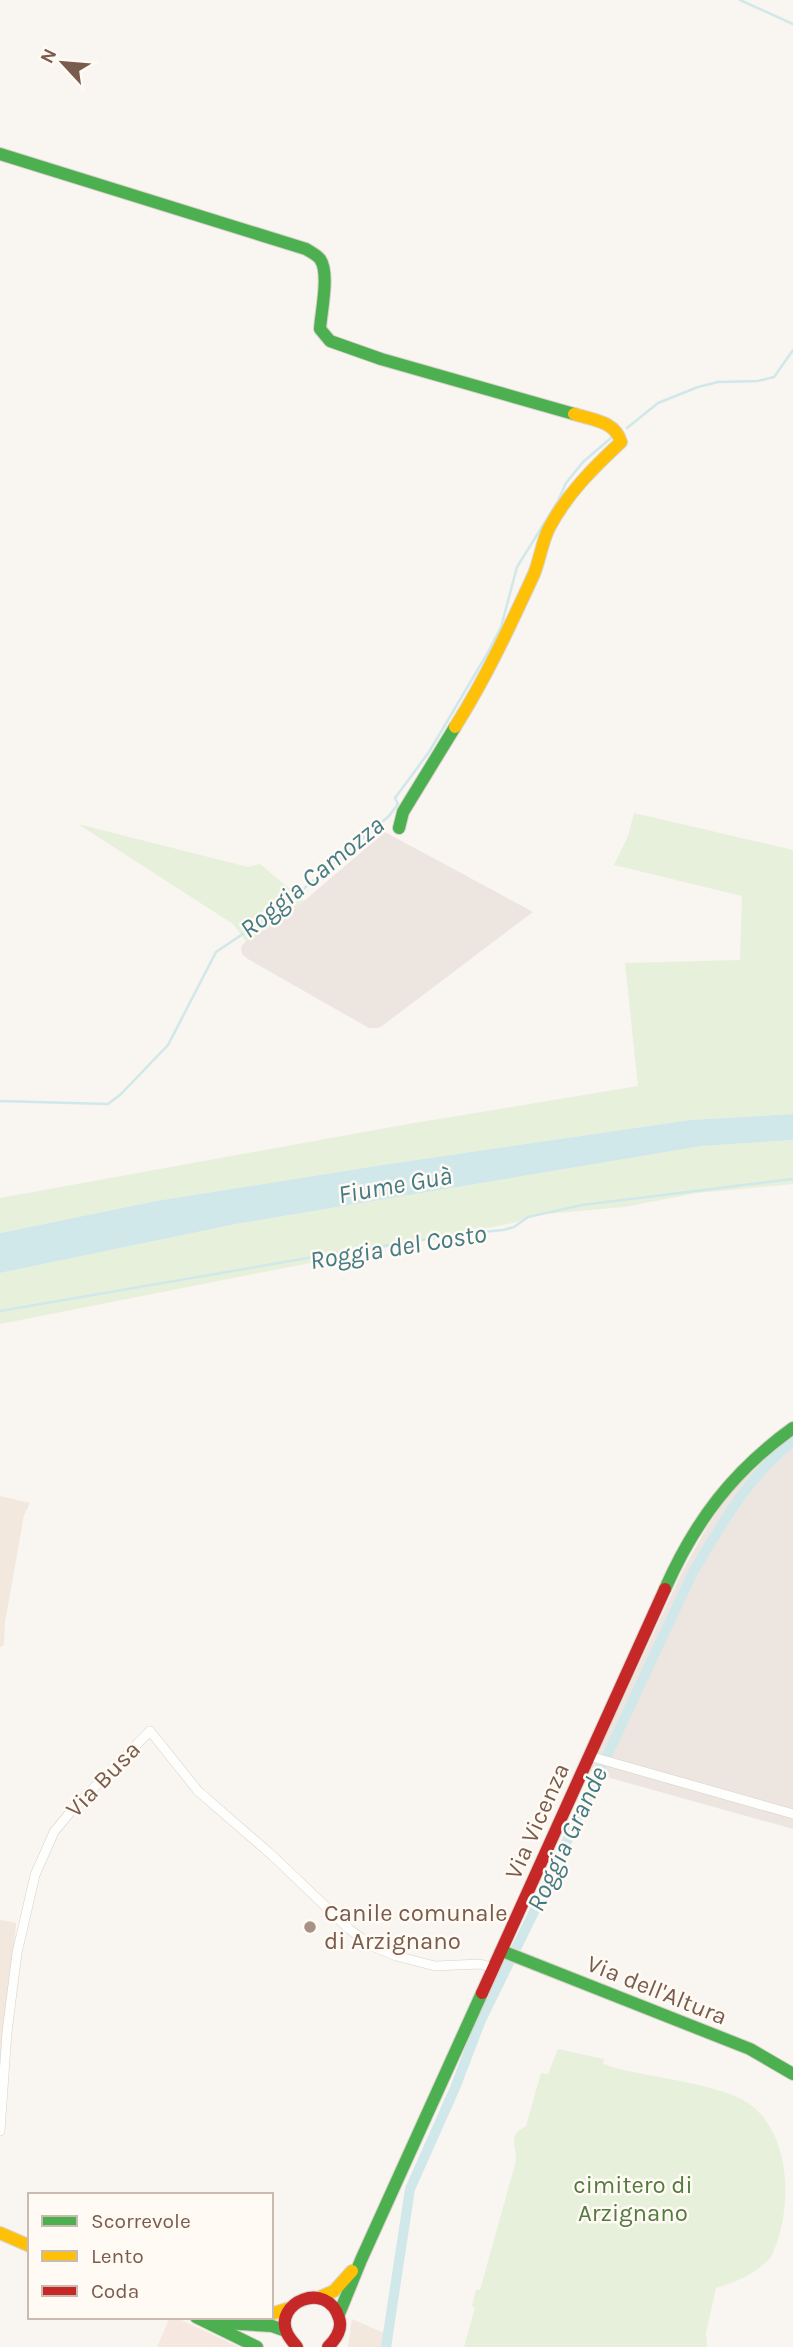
<svg xmlns="http://www.w3.org/2000/svg" width="793" height="2347" font-family="Karla,sans-serif">
	<style>
		.residential { fill: #f2e8de }
		.commercial { fill: #f6e8e1 }
		.industrial { fill: #ede5e0 }
		.green { fill: #e7f0db }
		.water { fill: #d0e8ea }
		.lines { fill: none; stroke-linecap: round; stroke-linejoin: round }
		.stream { stroke: #d0e8ea; stroke-width: 2.5 }
		.canal { stroke: #d0e8ea; stroke-width: 10 }
		.street-casing { stroke: #d7d1cb; stroke-width: 10 }
		.fast-casing { stroke: #d9d2cb; stroke-width: 14 }
		.slow-casing { stroke: #d9d2cb; stroke-width: 14 }
		.jam-casing { stroke: #d9d2cb; stroke-width: 14 }
		.street { stroke: #fefefd; stroke-width: 9 }
		.fast { stroke: #4caf50; stroke-width: 12 }
		.slow { stroke: #ffc107; stroke-width: 12 }
		.jam { stroke: #c62828; stroke-width: 12 }
		.poi-dot { fill: #a69286; stroke: #fffaf3; stroke-width: 2.5 }
		.labels { text-anchor: middle; dominant-baseline: central; stroke-width: 5; stroke-linejoin: round; paint-order: stroke }
		.street-label { font-size: 24px; fill: #7a5c4d; stroke: #fffaf3 }
		.poi-label { font-size: 24px; fill: #7a5c4d; stroke: #fffaf3; text-anchor: start }
		.park-label { font-size: 24px; fill: #537a41; stroke: #fffaf3 }
		.water-label { font-size: 26px; font-style: italic; fill: #437c86; stroke: #fffaf3 }
	</style>
	<rect width="100%" height="100%" fill="#f9f5f0"/>
	<g class="residential">
		<path d="M0 1496 30 1503 24 1515 5 1622 4 1645 0 1647Z"/>
		<path d="M0 1920 16 1923 6 2044 0 2070Z"/>
		<path d="M352 2319 393 2337 391 2347H348Z"/>
	</g>
	<path class="commercial" d="M170 2317H175L239 2347H157Z"/>
	<g class="industrial">
		<path d="M385 832 533 912 382 1026 378 1028H369L248 959 242 954 241 947 246 941 284 918Z"/>
		<path d="M793 1438V1829L589 1772 682 1572 706 1529 727 1497 755 1466Z"/>
	</g>
	<g class="green">
		<path d="M634 813 793 850V1114L690 1120 382 1165 156 1201 0 1233V1198L408 1124 638 1086 625 963 740 960 742 896 614 865 628 836Z"/>
		<path d="M78 824 248 867 260 864 304 901 284 918 246 941 233 924Z"/>
		<path d="M793 1140V1184L697 1193 624 1207 535 1215 513 1223 0 1324V1273L236 1224 702 1146Z"/>
		<path d="M558 2049 604 2059 603 2064 619 2069C656 2078 718 2084 748 2103 793 2134 793 2212 771 2257 756 2274 736 2282 716 2288L706 2333 707 2347H464L475 2308 472 2306 476 2290H480L516 2161C517 2145 506 2137 526 2126L541 2073 548 2074Z"/>
	</g>
	<path class="water" d="M793 1114V1140L702 1146 236 1224 0 1273V1233L156 1201 382 1165 690 1120Z"/>
	<g class="lines">
		<g class="stream">
			<path d="M740 0 793 24"/>
			<path d="M627 428 658 403 698 387 718 382 758 381 774 377 793 350"/>
			<path d="M0 1101 108 1104 121 1094 168 1045 216 952 280 909 389 816 398 804 395 798 429 752 487 654 501 627 517 567 558 501 566 483 583 462 612 437"/>
			<path d="M0 1311 337 1253 461 1234 503 1230 514 1227 528 1217 582 1205 793 1179"/>
		</g>
		<path class="canal" d="M386 2347 410 2189 455 2088 481 2020 531 1918 693 1572C721 1526 749 1474 793 1442"/>
		<defs>
			<g id="street">
				<path d="M589 1756 793 1814"/>
				<path d="M0 2131 7 2032 17 1953 35 1875 54 1832 72 1810 150 1731 198 1791 274 1857 349 1929 372 1946 396 1956 435 1966 480 1964 494 1968"/>
			</g>
			<g id="fast">
				<path d="M0 154 306 249C311 252 317 255 320 259 330 273 321 312 320 329L330 341 381 359 574 414"/>
				<path d="M399 828 403 812 455 727"/>
				<path d="M665 1589C695 1521 733 1471 793 1428"/>
				<path d="M502 1951 750 2049 793 2074"/>
				<path d="M339 2314 361 2260 482 1993"/>
				<path d="M196 2317 257 2347"/>
				<path d="M208 2322 272 2326 286 2331"/>
			</g>
			<g id="slow">
				<path d="M455 727C486 678 510 626 534 574 540 559 542 542 549 528 567 494 593 468 621 442 615 421 593 420 574 414"/>
				<path d="M0 2233 30 2246"/>
				<path d="M320 2297 334 2291 352 2271"/>
				<path d="M271 2314 290 2308"/>
			</g>
			<g id="jam">
				<path d="M482 1993 665 1589"/>
				<path d="M297 2347C294 2343 289 2338 287 2333 273 2303 327 2279 339 2318 343 2329 336 2339 328 2347"/>
			</g>
		</defs>
		<use href="#street" class="street-casing"/>
		<use href="#fast" class="fast-casing"/>
		<use href="#slow" class="slow-casing"/>
		<use href="#jam" class="jam-casing"/>
		<use href="#street" class="street"/>
		<use href="#fast" class="fast"/>
		<use href="#slow" class="slow"/>
		<use href="#jam" class="jam"/>
	</g>
	<circle class="poi-dot" cx="310" cy="1927" r="7"/>
	<g class="labels">
		<g class="street-label">
			<text transform="translate(103 1779) rotate(-46)">Via Busa</text>
			<text transform="translate(537 1821) rotate(-66)">Via Vicenza</text>
			<text transform="translate(657 1990) rotate(22)">Via dell'Altura</text>
		</g>
		<g class="poi-label">
			<text x="324" y="1913">Canile comunale<tspan x="324" dy="28">di Arzignano</tspan></text>
		</g>
		<g class="park-label">
			<text x="633" y="2185">cimitero di<tspan x="633" dy="28">Arzignano</tspan></text>
		</g>
		<g class="water-label">
			<text transform="translate(312 877) rotate(-39)">Roggia Camozza</text>
			<text transform="translate(395 1185) rotate(-10)">Fiume Guà</text>
			<text transform="translate(398 1247) rotate(-9)">Roggia del Costo</text>
			<text transform="translate(567 1839) rotate(-65)">Roggia Grande</text>
		</g>
	</g>
	<rect x="28" y="2193" width="245" height="126" fill="#fffaf3" stroke="#cabbb1" stroke-width="2"/>
	<rect x="42" y="2216" width="35" height="10" fill="#4caf50" stroke="#cabbb1" stroke-width="2"/>
	<text x="91" y="2228" font-size="21" fill="#7a5c4d">Scorrevole</text>
	<rect x="42" y="2251" width="35" height="10" fill="#ffc107" stroke="#cabbb1" stroke-width="2"/>
	<text x="91" y="2263" font-size="21" fill="#7a5c4d">Lento</text>
	<rect x="42" y="2286" width="35" height="10" fill="#c62828" stroke="#cabbb1" stroke-width="2"/>
	<text x="91" y="2298" font-size="21" fill="#7a5c4d">Coda</text>
	<g transform="translate(63 63) rotate(296)" stroke="#fffaf3" stroke-width="5" paint-order="stroke">
	<path d="M0-5L12 26L0 18L-12 26Z" fill="#7a5c4d"/>
	<text y="-10" font-size="19" font-weight="bold" text-anchor="middle" fill="#7a5c4d">N</text>
	</g>
</svg>
